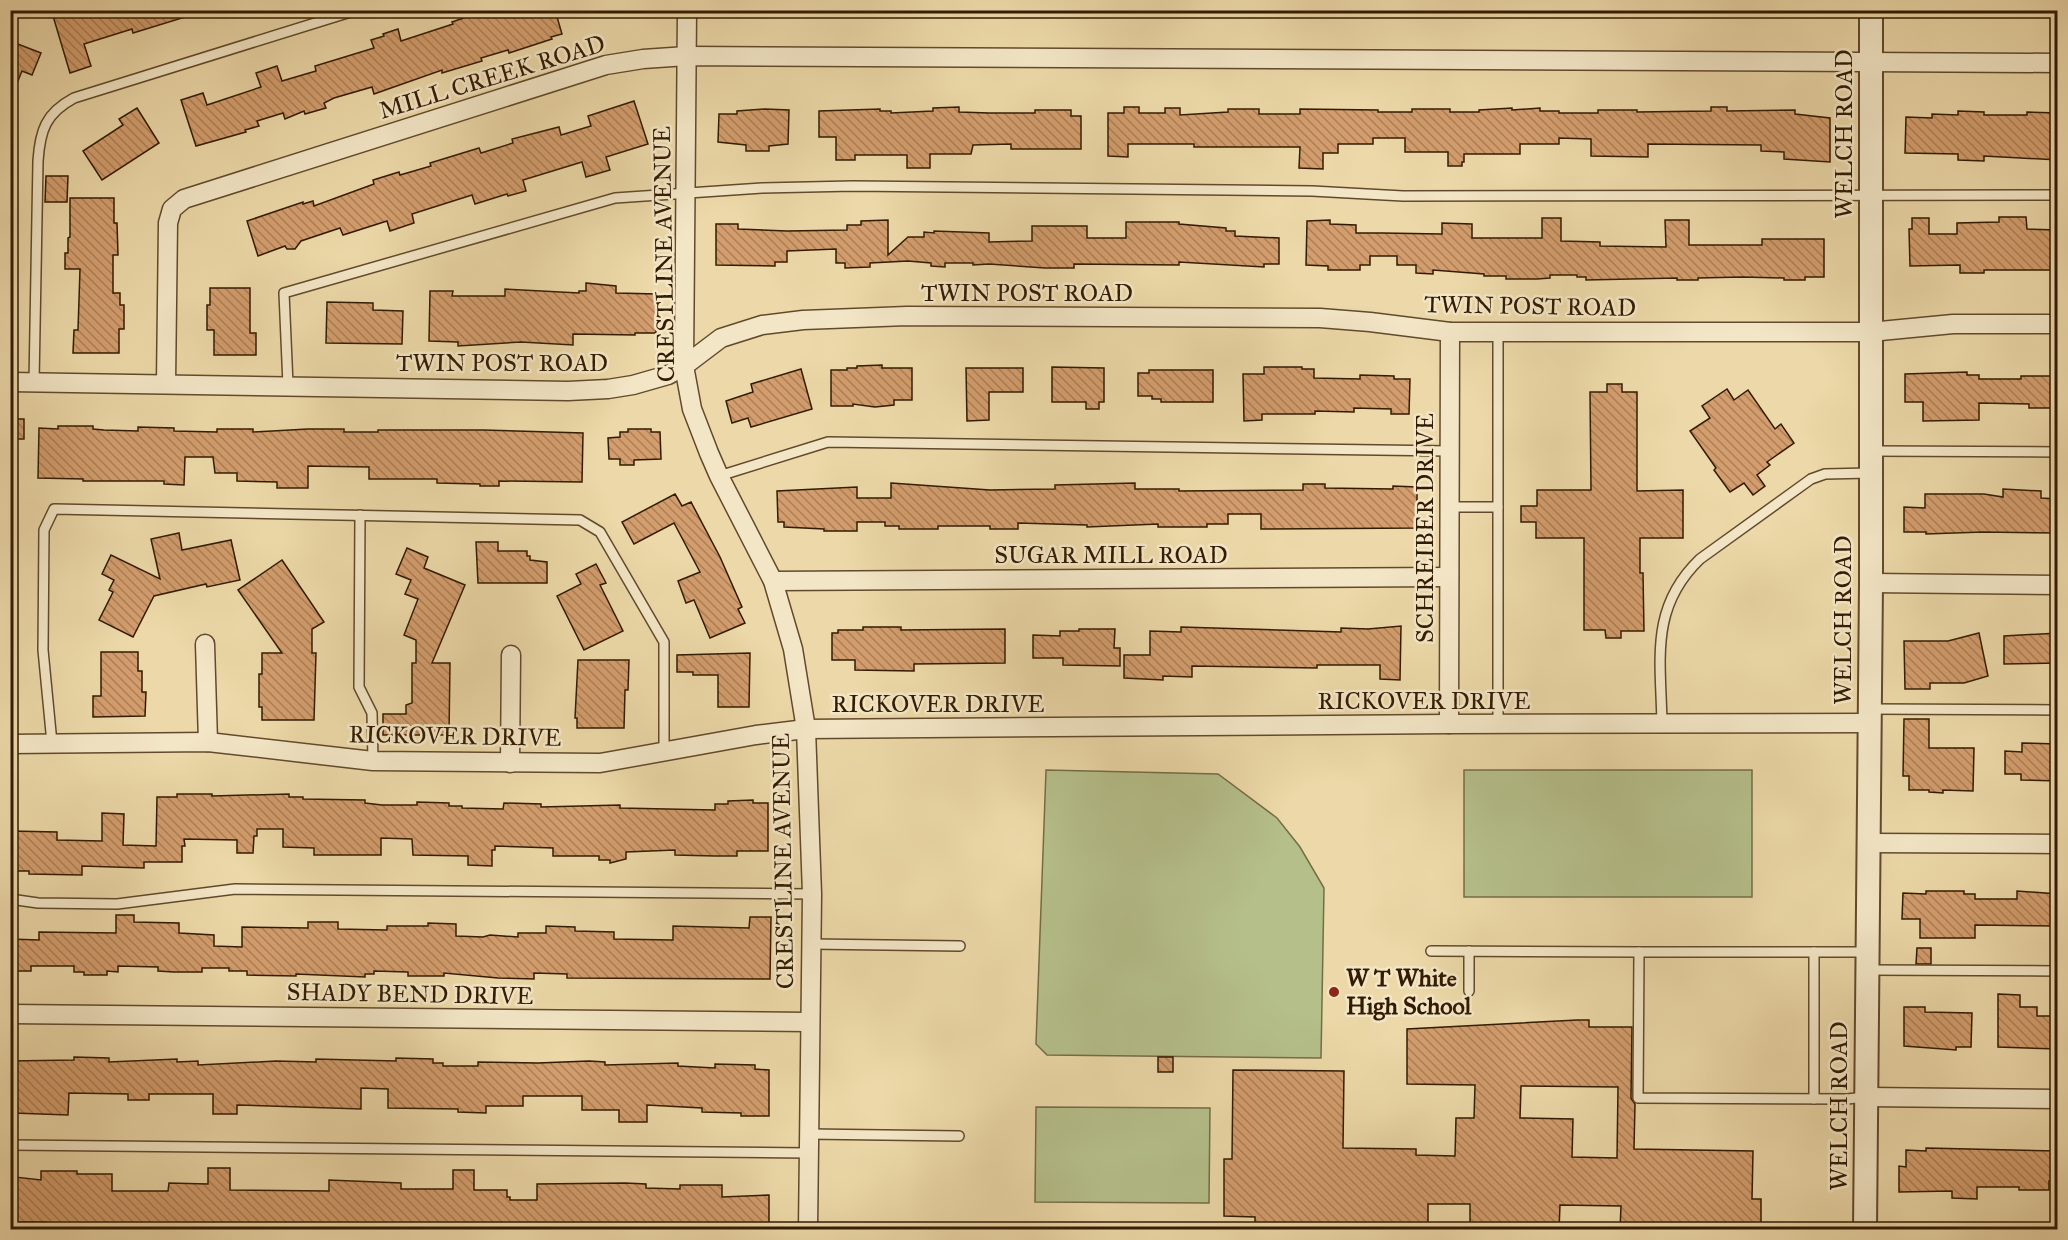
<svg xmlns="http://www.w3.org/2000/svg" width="2068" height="1240" font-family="'IM FELL Great Primer',serif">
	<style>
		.pitch { fill: #b5bf8a; stroke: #746d46; stroke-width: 1.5 }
		.building { fill: url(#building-back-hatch); stroke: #331b02; stroke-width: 1.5; fill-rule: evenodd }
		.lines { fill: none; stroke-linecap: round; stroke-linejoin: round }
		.service-casing { stroke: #614a2c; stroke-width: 12 }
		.minor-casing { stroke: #614a2c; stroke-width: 21 }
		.tertiary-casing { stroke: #614a2c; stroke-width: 26 }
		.service { stroke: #f3e6c6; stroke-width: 9 }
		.minor { stroke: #f3e6c6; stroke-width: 18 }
		.tertiary { stroke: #f3e6c6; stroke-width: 22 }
		.poi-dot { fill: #8f2418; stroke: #f3e6c6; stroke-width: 2 }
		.labels { text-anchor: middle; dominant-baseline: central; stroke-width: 5; stroke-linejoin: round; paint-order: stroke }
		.street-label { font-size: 24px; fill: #331b02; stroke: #f3e6c6 }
		.poi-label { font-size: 24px; font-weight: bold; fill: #331b02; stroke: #f3e6c6; text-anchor: start }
	</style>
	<defs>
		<pattern id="building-back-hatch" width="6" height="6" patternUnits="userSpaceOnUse" patternTransform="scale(1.5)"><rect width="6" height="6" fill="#d39d6d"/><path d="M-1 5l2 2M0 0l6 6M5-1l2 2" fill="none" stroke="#ac7f57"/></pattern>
	</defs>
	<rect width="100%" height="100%" fill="#ecd8a8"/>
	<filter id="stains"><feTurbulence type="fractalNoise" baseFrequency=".00333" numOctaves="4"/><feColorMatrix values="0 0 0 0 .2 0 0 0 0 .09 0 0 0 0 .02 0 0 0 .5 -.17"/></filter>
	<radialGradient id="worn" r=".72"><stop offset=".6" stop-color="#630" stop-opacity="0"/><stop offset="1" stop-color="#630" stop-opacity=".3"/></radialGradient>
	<g class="pitch">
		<path d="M1046 770 1218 774 1277 818 1300 847 1324 888 1321 1058 1047 1055 1036 1044Z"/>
		<rect x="1464" y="770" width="288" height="127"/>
		<path d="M1036 1107 1210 1108 1209 1203 1035 1202Z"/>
	</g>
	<g class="building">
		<path d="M76 10H195V14L133 33 132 29 84 44 91 66 70 73 53 16Z"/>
		<path d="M487 10H555L562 34 551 37 552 39 509 53 508 50 481 58 482 61 442 73V70L374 94 372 87 334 98 324 103 326 108 305 114 304 111 285 119 283 113 257 121 259 126 245 130 246 132 196 146 181 100 203 93 207 105 261 87 256 73 277 66 282 81 316 71 315 66 374 48 371 40 384 36 383 34 398 29 401 41 453 24 452 22Z"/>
		<path d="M10 41 41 53 32 75 22 71 11 98Z"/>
		<path d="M634 101 648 144 606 157 610 170 586 177 582 162 523 180 526 191 508 196 507 194 475 204 472 195 412 214 414 223 390 231 387 221 343 235 340 228 301 241 295 249H287L285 246 258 256 247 221 303 202V204L313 201 314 206 374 184 373 180 399 172 400 175 431 166 430 163 479 148 481 153 513 143 512 139 559 127 561 135 591 126 588 116Z"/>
		<path d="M959 107V112L989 113H1035V110H1071V116H1081V149H1011V144L973 145 971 154H930V168H907V155H855V160H836V137H819V111L880 109V111H891V113L933 111V108Z"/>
		<path d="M1124 107H1139V113H1165V108H1180V115L1228 112V109H1259V114H1300V109L1378 110V112H1412V109H1450V112H1479V110L1512 108V110L1540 108V111H1559V113H1598V110H1637V112L1711 111V107H1727V111L1795 110V114L1830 118V162L1784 159V152L1761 151V145L1648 144V157L1591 156V139L1559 138V144H1520V154H1464V162H1462V166H1448V152H1405V138H1373V144H1338V153H1323V169L1299 168 1300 147H1194V144H1128V157L1108 156V113H1124Z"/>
		<path d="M137 108 159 143 102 180 83 151 123 125 119 119Z"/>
		<path d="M765 109 789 110 788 144 769 146V151H746V145L718 142 719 114H737V111Z"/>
		<path d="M1958 111 1984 112V115H2027V112L2058 113V160L1984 156V161L1958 160V154L1905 153 1906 117 1932 118V114L1958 115Z"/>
		<path d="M46 176H68L67 202H45Z"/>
		<path d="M70 198H114V223H117L118 255H113V293H120V305H124V329H119V353H73L74 330H78L80 269H65V253H68V238L70 237Z"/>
		<path d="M1999 217H2026L2027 229 2058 230V267H2051V270H1984V273H1960V265L1910 266 1909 229H1912V218H1929V234H1957V223L1999 222Z"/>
		<path d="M1542 218H1561V241L1600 242V246L1666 247 1665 220H1689V245H1762V239H1824V277H1805V280H1784V278L1743 277 1698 278V280H1677V278L1586 280V277H1577V275H1550V278L1537 279H1506V276H1484V274L1433 270V274L1416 273V265H1397V256H1370V265H1360V270H1328V266L1306 265 1307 221 1330 220V224L1356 225V233H1382L1442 234V223L1472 224V238H1542Z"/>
		<path d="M888 220V255L908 237H924V232L934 233V231L989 233V242L1032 241V226H1087V238H1126V222H1179V224L1226 228V231H1235V236L1279 238V264H1264V267L1179 262V265L1074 264V268H1045L989 264 973 265V263H945V267L931 266V263L908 261 870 263V267L845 268V263H836V249L787 251V262H775V266L716 265V224H738V229L787 231 847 230V225H861V221Z"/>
		<path d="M586 283 616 286V293L657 294 656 333H635V335L573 334V345L521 342 458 346V342L429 341 430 291H453L452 296H505V289L579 293V291H586Z"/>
		<path d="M210 288H250V333H256V355H214V330H207V305H210Z"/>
		<path d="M327 302 373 303V310L403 311 402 344 326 343Z"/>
		<path d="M882 365V368H912V400H894V405L875 407 853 404V406H831V370H847V368H857V366Z"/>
		<path d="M1052 367 1104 368V402H1099V409H1086V402H1052Z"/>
		<path d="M1264 367H1302V369H1314V378L1360 379V375L1394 376V379H1410L1409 414H1391V409L1354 408V412L1315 411V414H1262V420L1244 421 1243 374H1264Z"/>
		<path d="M966 368H1023V392H989V420L967 421Z"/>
		<path d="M801 369 812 409 751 427 748 418 732 423 726 401 753 392 751 384Z"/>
		<path d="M1149 370H1213V402H1161V399H1152V396H1138V373H1149Z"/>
		<path d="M1967 372V375H1979V379H2021V376H2058V408H2029V404L1979 403V420L1923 421V402H1905V374Z"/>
		<path d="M1607 384H1622V392H1637V491L1683 490V538H1640V573H1643L1644 631H1621V638H1606L1605 630H1584V538H1536V522H1521V506H1537V490H1591L1590 392H1607Z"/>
		<path d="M1727 389 1734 400 1748 390 1775 429 1781 424 1794 443 1767 462 1770 465 1757 475 1765 486 1753 495 1744 483 1730 492 1714 470 1716 468 1690 431 1710 418 1702 406Z"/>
		<rect x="10" y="419" width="14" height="20"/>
		<path d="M58 426H93V429L104 430 138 431V427L174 428V431L217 432V429H253V432L308 429H344V432H378V430H483L583 433 582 482 499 481V486H480V484L437 483V479H369V467L308 466V488H277V482L237 481V473H215L213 457H185L184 485 164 484V481H83V479L38 478 39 428 58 429Z"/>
		<path d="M628 429H651V432H660L661 459 634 460V465H620V459H609L608 438 620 437V432H628Z"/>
		<path d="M891 483 990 490 1055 489V485L1135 483V489H1179V491L1303 490V484H1325V488L1393 489V486L1417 487V528L1261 529V514H1228V524H1207V527H1158V524L1087 527V525L1018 523V529H990V526H938V529H899V526H885V522H857V531H824V529L784 527V522H778L777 491 857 487V498H891Z"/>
		<path d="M2003 489 2041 491V498L2058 499V533L1983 532 1926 534V532H1904V507L1925 508V494H1984L2003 497Z"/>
		<path d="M675 494 682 506 691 502 720 557 742 607 738 609 745 623 710 638 694 600 686 603 678 581 700 572 674 523 634 544 622 522Z"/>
		<path d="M179 533 182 550 231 540 240 580 207 587 206 584 154 596 133 637 99 620 113 592 109 590 114 580 102 574 111 555 160 579 151 539Z"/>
		<path d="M476 542H498V551H527V556H530V560L547 562V583H478Z"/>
		<path d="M407 548 428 557 424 568 465 585 432 663H450L449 735H383V714H406V705L412 703V663H416V640L404 635 418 599 405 594 411 580 396 574Z"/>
		<path d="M282 560 324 622 312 629V653H316L314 720H262V707H259V674H262V653H282L238 590Z"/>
		<path d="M596 564 606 583 600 585 623 631 584 650 557 596 581 584 576 574Z"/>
		<path d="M1401 626 1400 680 1380 679V665H1317V668L1192 666V677L1163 676V680L1124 678V655H1150V631L1181 632V627L1341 632V628L1368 629Z"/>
		<path d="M863 627H901V630L1005 629V663L914 664V671L855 670V660H832V633H838V630H863Z"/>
		<path d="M1079 629H1115L1114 648H1120V666L1063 665V658H1033V635L1060 636V631H1079Z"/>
		<path d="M1979 633 1988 676 1964 683H1930V689H1905L1904 641H1948Z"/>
		<path d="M2058 633V663L2004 664V636Z"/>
		<path d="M101 652H138V671H142V692H146L145 716 93 717V696H101Z"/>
		<path d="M750 653 749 707H718V675H693V672H677V655Z"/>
		<path d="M578 660H629L628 690H625L624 728H577V718H575Z"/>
		<path d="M1904 719H1929V748H1974L1973 791 1943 790V793L1929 792V790H1909V776H1903Z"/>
		<path d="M2022 743 2058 744V781L2021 780V774H2005V751L2022 752Z"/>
		<path d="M177 794H212V796L289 794V797H303V799L365 800V803L382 805H417V802L449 803V806H462V808L503 809 504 803 541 804V807L620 805V808L715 810V804H728V801L753 800V803H768V851H737V856H715L675 855V850L626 852V859L610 863V860H599V856H553V848L495 846V850H492V866L468 865V856L413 855 412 839 381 838V855H314V848L283 847V829H257V836H254L253 853H237V840L184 839 185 846H182V862H144V868L82 866V875L29 874V871H10V831L57 832V840L102 841V813L124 814 123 845 156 846 157 797H177Z"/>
		<path d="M1926 891H1964V894H1975V899H2017V891L2058 894V926L1975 925V938H1920V919H1902L1903 893 1926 894Z"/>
		<path d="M116 915H134V922L179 923V933L214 935V946L242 947V927L308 928V922H338V929L387 930V926H428V923L456 924V936L483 937 490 935 518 937V933H546V926L575 927V931L614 932V939L673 940V926L749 928 750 917H771L770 979 567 978V974L534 973V979L498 978 444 973V976H408V972L374 971V974H365V977L296 974V976L247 975V971H229V968H202V972H174L158 971V967L118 966V972L107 971V975H84V972H74V966H31V971H10V939L39 940V932L116 933Z"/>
		<path d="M1917 948H1931V964H1916Z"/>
		<path d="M1998 994 2020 995V1007H2037V1016H2058V1049L1998 1047Z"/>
		<path d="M1904 1007H1925V1012L1972 1013 1971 1047H1956V1050L1904 1046Z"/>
		<path d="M1577 1020H1589V1027H1632L1631 1098 1635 1104 1634 1149 1753 1151 1752 1199H1761V1230H1620L1621 1206 1560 1205 1559 1230H1470V1204H1428V1230H1255V1217L1224 1216V1159H1232L1233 1070 1344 1071 1343 1148 1416 1149V1155L1455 1156 1456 1118H1474L1475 1085 1407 1084V1029ZM1521 1086 1618 1087 1617 1158 1572 1157 1573 1119 1520 1118Z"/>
		<path d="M74 1057 109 1058V1062L177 1059V1062L198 1061V1065L276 1061 316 1062V1059L396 1061V1058L433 1059V1063H443V1066H478V1062L538 1063 589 1061 605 1062V1065L678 1063V1066L715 1068V1064L755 1065V1069L769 1070V1116H741V1113L702 1112V1108L647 1105V1122H619V1110H582V1096H523V1106H486V1113L458 1112V1109L388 1108V1089L361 1088V1109L237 1105V1114H213V1094H149V1100H128V1094L69 1093 68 1115 13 1113 14 1098H10V1061L74 1060Z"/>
		<rect x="1158" y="1057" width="15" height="15"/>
		<path d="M1926 1148 2058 1151V1182L2049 1181V1190H2019V1187H1977V1199L1952 1198V1191L1899 1192V1166L1906 1167V1150L1926 1151Z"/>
		<path d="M208 1168H230V1190L329 1191V1180L401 1183V1189H453V1170H474V1190H507V1197H510V1200H537V1184L625 1183 646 1184V1188L680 1189V1185H722V1197L769 1195V1230H310V1227L276 1226V1230H167L168 1226 63 1230 46 1229V1222H10V1179H15V1177L41 1180V1171H77V1174H112V1191H168L169 1183 208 1184Z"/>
	</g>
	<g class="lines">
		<defs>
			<g id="service">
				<path d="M1498 332V724"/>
				<path d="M34 382 38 161C40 130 46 113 74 98L357 10"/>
				<path d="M288 385 284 293 615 198 762 188 853 186 1312 191 1403 196 2058 195"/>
				<path d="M1871 451 2058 452"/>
				<path d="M719 476 828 442 1449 451"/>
				<path d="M1449 507H1498"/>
				<path d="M360 515 359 687 372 713 373 761"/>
				<path d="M1869 709 2058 710"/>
				<path d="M1662 725C1661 660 1649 608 1700 559L1811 479 1825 474 1870 473"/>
				<path d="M52 743 43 650 44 530 54 509 580 520 600 532 664 642V752"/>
				<path d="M10 899 38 903 117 904 235 889 812 894"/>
				<path d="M811 944 960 946"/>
				<path d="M1431 951 1639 952"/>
				<path d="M1469 951V991"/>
				<path d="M1867 970 2058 971"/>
				<path d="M1866 1097 1847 1099 1638 1098 1639 952H1867"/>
				<path d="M1814 1099V952"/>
				<path d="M808 1134 959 1136"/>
				<path d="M10 1145 807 1153"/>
				<path d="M1865 1228 2058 1229"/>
			</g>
			<g id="minor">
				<path d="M687 10 684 366 692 409 709 453 719 476 773 581 793 649 806 729 812 894 808 1230"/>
				<path d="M10 382 568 391 608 389 633 385 668 375 684 366 721 338 762 325 803 320 907 316 1320 318 1370 322 1450 332H1870L1953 324H2058"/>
				<path d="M166 383 168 223 172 209 184 199 606 65 643 59 687 56 2058 63"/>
				<path d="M773 581 1449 577"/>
				<path d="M1871 583 2058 585"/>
				<path d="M205 644 208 742"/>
				<path d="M1449 724 1450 332"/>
				<path d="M10 744 208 742 373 761 600 763 756 735 806 729 1449 724 1869 723"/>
				<path d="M510 763 511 655"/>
				<path d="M1868 843 2058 844"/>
				<path d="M10 1014 809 1022"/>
				<path d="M1866 1097 2058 1099"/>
			</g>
			<path id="tertiary" d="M1865 1230 1871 583V10"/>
		</defs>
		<use href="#service" class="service-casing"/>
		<use href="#minor" class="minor-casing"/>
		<use href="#tertiary" class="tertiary-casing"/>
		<use href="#service" class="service"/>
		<use href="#minor" class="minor"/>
		<use href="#tertiary" class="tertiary"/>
	</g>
	<circle class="poi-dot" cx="1334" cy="992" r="6"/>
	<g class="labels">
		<g class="street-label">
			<text transform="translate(492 77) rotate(-17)">MILL CREEK ROAD</text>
			<text transform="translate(1844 134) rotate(-90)">WELCH ROAD</text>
			<text transform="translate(664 254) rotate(-91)">CRESTLINE AVENUE</text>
			<text x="1027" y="293">TWIN POST ROAD</text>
			<text transform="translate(1530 306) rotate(1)">TWIN POST ROAD</text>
			<text x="502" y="363">TWIN POST ROAD</text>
			<text transform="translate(1425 528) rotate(-90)">SCHREIBER DRIVE</text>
			<text x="1111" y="555">SUGAR MILL ROAD</text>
			<text transform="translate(1843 620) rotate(-90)">WELCH ROAD</text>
			<text x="1424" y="701">RICKOVER DRIVE</text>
			<text x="938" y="704">RICKOVER DRIVE</text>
			<text transform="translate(455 736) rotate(1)">RICKOVER DRIVE</text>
			<text transform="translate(783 861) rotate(-91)">CRESTLINE AVENUE</text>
			<text transform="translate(410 994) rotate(1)">SHADY BEND DRIVE</text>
			<text transform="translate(1839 1106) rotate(-90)">WELCH ROAD</text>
		</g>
		<g class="poi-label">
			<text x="1346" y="978">W T White<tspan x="1346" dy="28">High School</tspan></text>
		</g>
	</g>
	<rect width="2068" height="1240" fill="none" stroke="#ecd8a8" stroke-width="36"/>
	<rect x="12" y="12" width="2044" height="1216" fill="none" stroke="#331b02" stroke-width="3"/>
	<rect x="18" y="18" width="2032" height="1204" fill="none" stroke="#331b02" stroke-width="1.5"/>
	<rect width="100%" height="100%" filter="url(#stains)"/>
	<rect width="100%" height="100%" fill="url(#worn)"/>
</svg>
